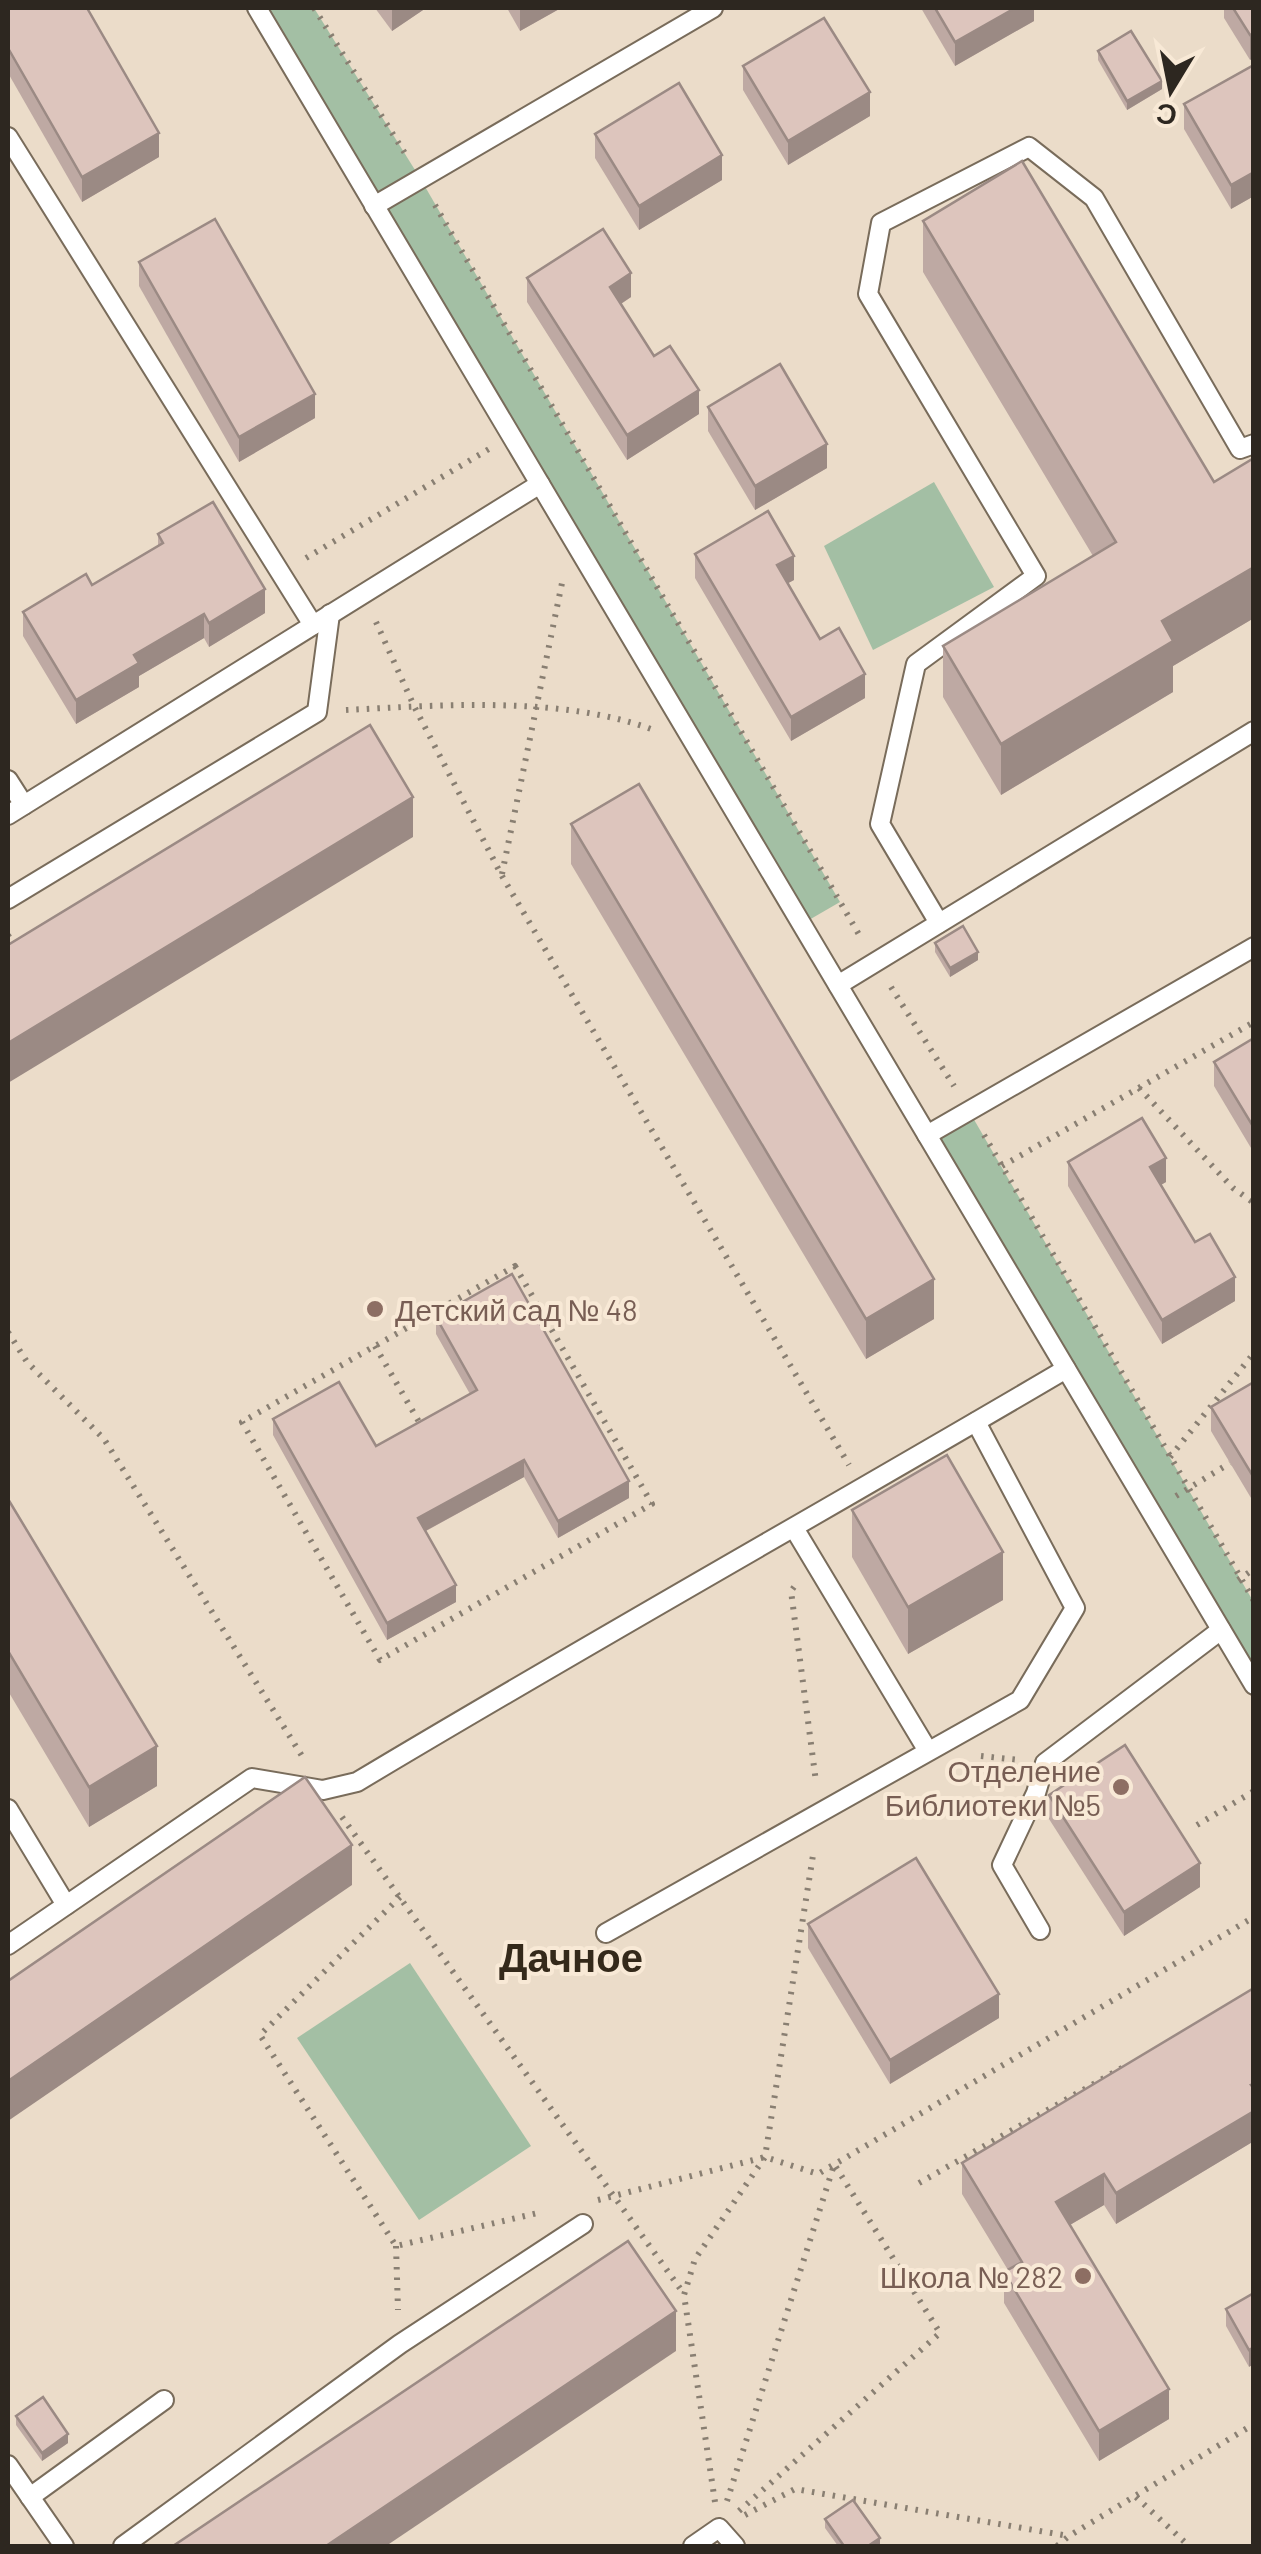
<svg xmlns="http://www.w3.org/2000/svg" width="1261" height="2554" font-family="Barlow,sans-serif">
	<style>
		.green { fill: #a3bfa4 }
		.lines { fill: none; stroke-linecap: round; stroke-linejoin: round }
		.service-casing { stroke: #796c5b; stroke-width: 22 }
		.path { stroke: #897f72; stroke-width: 6; stroke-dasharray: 2.5 8; stroke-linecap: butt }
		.service { stroke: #fff; stroke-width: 18 }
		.wall { fill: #bea9a3 }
		.shaded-wall { fill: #9b8a84 }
		.building { fill: #ddc5bd; stroke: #9b8a84; stroke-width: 2.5 }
		.education-dot { fill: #8d6e63; stroke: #f8e9d6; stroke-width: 4 }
		.labels { text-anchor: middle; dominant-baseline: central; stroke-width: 8; stroke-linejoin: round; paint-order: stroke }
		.education-label { font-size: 30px; fill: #785e54; stroke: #f8e9d6; text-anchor: end }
		.district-label { font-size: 40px; font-weight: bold; fill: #34291a; stroke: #f8e9d6 }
	</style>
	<rect width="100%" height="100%" fill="#ebdcc9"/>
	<g class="green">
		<path d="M257 8H314L420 178 840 902 802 924Z"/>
		<path d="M934 482 994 587 873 650 824 546Z"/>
		<path d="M969 1111 1253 1601V1685L927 1135Z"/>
		<path d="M410 1963 531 2146 419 2220 297 2038Z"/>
	</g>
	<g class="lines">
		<defs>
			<g id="service">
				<path d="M257 8 1254 1685"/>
				<path d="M8 137 313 625"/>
				<path d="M374 206 713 8"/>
				<path d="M8 780 24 805"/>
				<path d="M8 815 540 484"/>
				<path d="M8 899 317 712 330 614"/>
				<path d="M939 923 880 824 916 664 1036 576 868 294 881 223 1029 147 1094 198 1240 449 1254 444"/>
				<path d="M838 985 1254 731"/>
				<path d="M927 1135 1254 947"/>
				<path d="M794 1528 928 1751"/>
				<path d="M8 1809 66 1905"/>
				<path d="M1040 1930 1002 1865 1036 1793 1045 1763 1221 1630"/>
				<path d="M606 1933 1020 1700 1075 1608 976 1422"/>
				<path d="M8 1945 252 1778 323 1790 357 1782C592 1641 830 1508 1066 1369"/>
				<path d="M8 2465 64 2546"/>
				<path d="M30 2497 164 2400"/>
				<path d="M123 2546 400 2344 583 2224"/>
				<path d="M693 2546 719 2528 735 2546"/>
			</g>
		</defs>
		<use href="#service" class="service-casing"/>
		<g class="path">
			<path d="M314 8 406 155"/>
			<path d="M435 205 861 938"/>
			<path d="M306 558 489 449"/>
			<path d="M376 622 414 706 502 876 849 1465"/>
			<path d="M346 710C442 705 560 696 651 729"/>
			<path d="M502 874 562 583"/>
			<path d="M8 935 16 949"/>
			<path d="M891 987 954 1086"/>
			<path d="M1139 1088 1233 1188 1254 1203"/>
			<path d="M984 1135 1254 1601"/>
			<path d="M1002 1166 1254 1022"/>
			<path d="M515 1266 652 1504 380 1660 242 1422Z"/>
			<path d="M8 1332 27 1362 104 1439 302 1756"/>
			<path d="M375 1346 422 1427"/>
			<path d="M1170 1457 1254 1353"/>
			<path d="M1176 1496 1230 1463"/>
			<path d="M1238 1580 1254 1569"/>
			<path d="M794 1587 791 1591 816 1782"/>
			<path d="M981 1756 1019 1760"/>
			<path d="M342 1817 684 2294"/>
			<path d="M1197 1825 1254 1791"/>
			<path d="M400 1897 260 2035 396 2246 542 2212"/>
			<path d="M919 2183 1127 2065"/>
			<path d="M598 2200 765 2157 818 2174 1254 1917"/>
			<path d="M396 2246 398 2310"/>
			<path d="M1136 2497 1189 2546"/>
			<path d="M727 2501 834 2165"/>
			<path d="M715 2502 684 2295 695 2259 765 2157 814 1849"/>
			<path d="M739 2511 940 2333 834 2164"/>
			<path d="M745 2515 795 2489 1069 2536"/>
			<path d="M1057 2546 1069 2536 1254 2424"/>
		</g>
		<use href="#service" class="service"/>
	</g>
	<g class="wall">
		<path d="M8 8 159 157 82 202 8 73Z"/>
		<path d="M375 8H426L392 31Z"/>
		<path d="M507 8H561L520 31Z"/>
		<path d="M921 8H1034V21L955 66Z"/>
		<path d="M1224 8H1254V57L1250 60 1224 18Z"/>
		<path d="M1098 51 1162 89 1127 110 1098 60Z"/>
		<path d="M1254 65V196L1231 209 1184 129V104Z"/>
		<path d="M743 66 870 116 788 165 743 90Z"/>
		<path d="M595 134 722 180 639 230 595 158Z"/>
		<path d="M923 221 1214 482 1254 458V618L1173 666V692L1001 795 943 697V646L1093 556 923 272Z"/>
		<path d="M139 262 315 418 239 462 139 286Z"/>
		<path d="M527 278 631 297 621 304 654 356 699 414 627 460 527 302Z"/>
		<path d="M708 407 827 468 755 510 708 431Z"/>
		<path d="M158 534 265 613 209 647 204 638 139 676V687L76 724 23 636V612L92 585 158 546Z"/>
		<path d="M695 554 794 580 788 583 820 639 865 698 791 741 695 578Z"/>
		<path d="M571 824 934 1319 866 1359 571 864Z"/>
		<path d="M935 943 978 960 950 977 935 952Z"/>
		<path d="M1254 1038V1153L1214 1086V1062Z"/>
		<path d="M1068 1162 1166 1182 1161 1185 1195 1242 1235 1301 1162 1344 1068 1186Z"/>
		<path d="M436 1317 629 1498 558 1538 524 1477 426 1531 456 1602 387 1640 273 1435V1419L376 1446 470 1394 436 1334Z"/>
		<path d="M1254 1382V1503L1211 1431V1407Z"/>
		<path d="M8 1499 157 1786 89 1827 8 1691Z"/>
		<path d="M852 1510 1003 1600 908 1654 852 1557Z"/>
		<path d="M1049 1795 1200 1887 1124 1936 1049 1819Z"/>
		<path d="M808 1924 999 2018 890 2084 808 1948Z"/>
		<path d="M1254 1988V2141L1116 2224 1104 2205 1070 2225 1169 2419 1099 2461 1004 2303V2272L1008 2270 962 2194V2163Z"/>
		<path d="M1254 2293 1249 2367 1226 2326V2309Z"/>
		<path d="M16 2416 68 2443 42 2461 16 2425Z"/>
		<path d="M825 2519 880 2546H838L825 2528Z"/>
	</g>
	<g class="shaded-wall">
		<path d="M392 8H426L392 31Z"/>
		<path d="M520 8H561L520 31Z"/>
		<path d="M1015 8H1034V21L955 66V42Z"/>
		<path d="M1254 33V57L1250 60V35Z"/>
		<path d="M1162 81V89L1127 110V101Z"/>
		<path d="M870 92V116L788 165V141Z"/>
		<path d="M159 133V157L82 202V177Z"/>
		<path d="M722 155V180L639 230V206Z"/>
		<path d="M1254 172V196L1231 209V185Z"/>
		<path d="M631 273V297L610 311V287Z"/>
		<path d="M699 390V414L627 460V435Z"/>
		<path d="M315 394V418L239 462V437Z"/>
		<path d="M827 444V468L755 510V486Z"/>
		<path d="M794 556V580L777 589V565Z"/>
		<path d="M1254 567V618L1173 666V692L1001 795V744L1162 621Z"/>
		<path d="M265 589V613L209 647V623Z"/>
		<path d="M204 614V638L139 676V687L76 724V700L134 655Z"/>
		<path d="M865 674V698L791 741V717Z"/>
		<path d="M413 797V837L8 1083V1043Z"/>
		<path d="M978 952V960L950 977V968Z"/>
		<path d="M1166 1158V1182L1150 1191V1167Z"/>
		<path d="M1235 1277V1301L1162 1344V1320Z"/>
		<path d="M934 1279V1319L866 1359V1319Z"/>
		<path d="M524 1460V1477L418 1535V1518Z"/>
		<path d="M629 1481V1498L558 1538V1521Z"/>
		<path d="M1003 1552V1600L908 1654V1607Z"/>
		<path d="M456 1585V1602L387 1640V1623Z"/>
		<path d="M157 1746V1786L89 1827V1787Z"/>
		<path d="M352 1845V1885L8 2121V2081Z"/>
		<path d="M1200 1863V1887L1124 1936V1912Z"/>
		<path d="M999 1994V2018L890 2084V2060Z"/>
		<path d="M1254 2084V2141L1116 2224V2193Z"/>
		<path d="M1104 2174V2205L1056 2233V2202Z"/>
		<path d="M676 2311V2351L386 2546H326Z"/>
		<path d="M1254 2347V2364L1249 2367V2350Z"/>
		<path d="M1169 2389V2419L1099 2461V2431Z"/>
		<path d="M68 2434V2443L42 2461V2453Z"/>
		<path d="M880 2538V2546H868Z"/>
	</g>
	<g class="building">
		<path d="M8 8H87L159 133 82 177 8 48Z"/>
		<path d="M935 8H1015L955 42Z"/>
		<path d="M1233 8H1254V33L1250 35Z"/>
		<path d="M824 18 870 92 788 141 743 66Z"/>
		<path d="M1131 31 1162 81 1127 101 1098 51Z"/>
		<path d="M1254 65V172L1231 185 1184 104Z"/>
		<path d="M679 83 722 155 639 206 595 134Z"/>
		<path d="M1022 161 1214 482 1254 458V567L1162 621 1173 641 1001 744 943 646 1116 542 923 221Z"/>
		<path d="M215 219 315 394 239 437 139 262Z"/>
		<path d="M603 229 631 273 610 287 654 356 670 346 699 390 627 435 527 278Z"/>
		<path d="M780 364 827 444 755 486 708 407Z"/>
		<path d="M213 502 265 589 209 623 204 614 134 655 139 663 76 700 23 612 86 574 92 585 163 543 158 534Z"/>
		<path d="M768 511 794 556 777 565 820 639 839 628 865 674 791 717 695 554Z"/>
		<path d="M370 725 413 797 8 1043V945Z"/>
		<path d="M639 784 934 1279 866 1319 571 824Z"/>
		<path d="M963 926 978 952 950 968 935 943Z"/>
		<path d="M1254 1038V1128L1214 1062Z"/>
		<path d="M1142 1118 1166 1158 1150 1167 1195 1242 1210 1234 1235 1277 1162 1320 1068 1162Z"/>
		<path d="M512 1274 629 1481 558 1521 524 1460 418 1518 456 1585 387 1623 273 1419 339 1382 376 1446 477 1390 436 1317Z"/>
		<path d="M1254 1382V1478L1211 1407Z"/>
		<path d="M947 1455 1003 1552 908 1607 852 1510Z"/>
		<path d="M8 1499 157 1746 89 1787 8 1651Z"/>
		<path d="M1125 1745 1200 1863 1124 1912 1049 1795Z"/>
		<path d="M305 1777 352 1845 8 2081V1981Z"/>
		<path d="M916 1858 999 1994 890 2060 808 1924Z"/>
		<path d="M1254 1988V2084L1251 2085 1254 2089V2111L1116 2193 1104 2174 1056 2202 1169 2389 1099 2431 1004 2272 1022 2262 962 2163Z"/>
		<path d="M628 2241 676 2311 326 2546H173Z"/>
		<path d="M1254 2293V2347L1249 2350 1226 2309Z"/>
		<path d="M43 2397 68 2434 42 2453 16 2416Z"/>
		<path d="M853 2500 880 2538 868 2546H844L825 2519Z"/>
	</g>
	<g class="education-dot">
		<circle cx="375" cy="1309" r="10"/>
		<circle cx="1121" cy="1787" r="10"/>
		<circle cx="1083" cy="2276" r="10"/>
	</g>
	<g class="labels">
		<g class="education-label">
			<text x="395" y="1309" text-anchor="start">Детский сад № 48</text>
			<text x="1101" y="1770">Отделение<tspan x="1101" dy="34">Библиотеки №5</tspan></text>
			<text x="1063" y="2276">Школа № 282</text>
		</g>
		<g class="district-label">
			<text x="571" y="1956">Дачное</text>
		</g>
	</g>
	<rect width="1261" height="2554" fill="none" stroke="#2d2720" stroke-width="20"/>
	<g transform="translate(1171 90) rotate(190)" stroke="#f8e9d6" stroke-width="8" paint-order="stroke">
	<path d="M0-8L18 38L0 25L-18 38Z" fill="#2d2720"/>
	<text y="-15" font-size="28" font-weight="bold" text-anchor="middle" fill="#2d2720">С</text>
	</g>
</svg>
